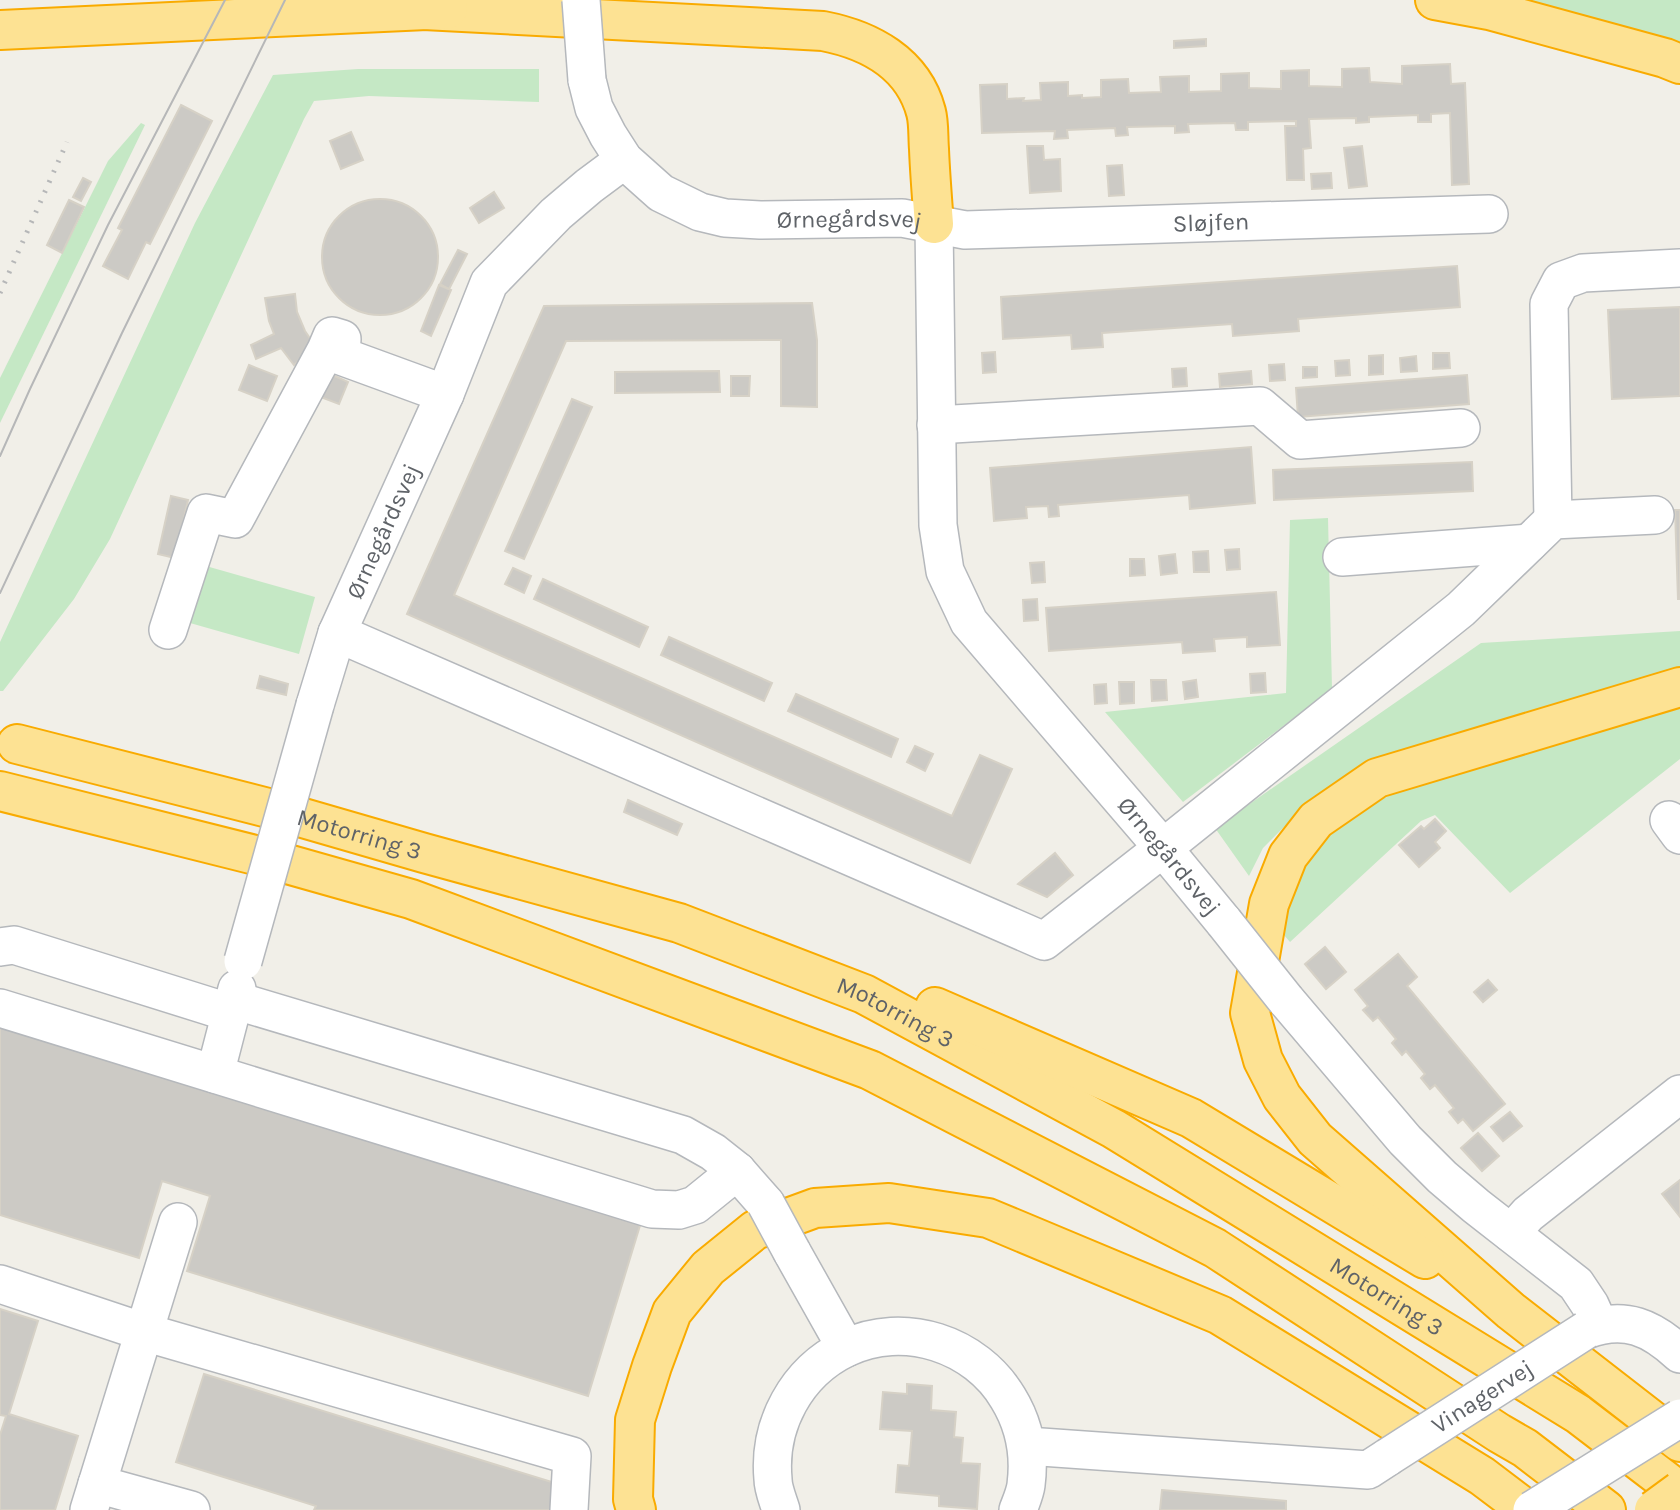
<svg xmlns="http://www.w3.org/2000/svg" width="1680" height="1510" font-family="Karla,sans-serif">
	<style>
		.green { fill: #c5e8c5 }
		.building { fill: #cccac5; stroke: #d6d1c6; stroke-width: 2 }
		.lines { fill: none; stroke-linecap: round; stroke-linejoin: round }
		.minor-casing { stroke: #b5b8bc; stroke-width: 40 }
		.highway-casing { stroke: #f9ab00; stroke-width: 42 }
		.minor { stroke: #fff; stroke-width: 37 }
		.highway { stroke: #fde293; stroke-width: 38 }
		.tram { stroke: #b6b7b8; stroke-width: 2 }
		.rail { stroke: #b6b7b8; stroke-width: 5; stroke-dasharray: 2 9; stroke-linecap: butt }
		.minor-bridge-casing { stroke: #b5b8bc; stroke-width: 40; stroke-linecap: butt }
		.highway-bridge-casing { stroke: #f9ab00; stroke-width: 42; stroke-linecap: butt }
		.minor-bridge { stroke: #fff; stroke-width: 37 }
		.highway-bridge { stroke: #fde293; stroke-width: 38 }
		.labels { text-anchor: middle; dominant-baseline: central; stroke-width: 6; stroke-linejoin: round; paint-order: stroke }
		.street-label { font-size: 24px; fill: #5f6368; stroke: #fff }
	</style>
	<rect width="100%" height="100%" fill="#f1efe8"/>
	<g class="green">
		<path d="M1525 0H1680V45L1551 6Z"/>
		<path d="M358 69H539V102L369 96 314 101 304 119 110 539 74 599 3 691H0V642L195 223 273 75Z"/>
		<path d="M141 123 145 125 0 423V378L108 161Z"/>
		<path d="M1328 518 1332 689 1183 802 1105 712 1286 693 1290 520Z"/>
		<path d="M206 566 315 597 299 654 190 623Z"/>
		<path d="M1680 631V670L1404 752 1340 779 1300 811 1263 848 1249 876 1215 828 1481 643Z"/>
		<path d="M1680 704V759L1510 893 1435 815 1421 821 1290 942 1271 920 1296 865 1346 817 1417 782Z"/>
	</g>
	<g class="building">
		<path d="M1206 39V46L1174 48V41Z"/>
		<path d="M1450 64 1451 84 1465 83 1469 184 1452 185 1450 113 1431 114V122H1418V115L1369 117V122L1356 123V118L1309 119 1311 148 1303 149 1304 180H1287L1285 126H1296V121L1248 122V130H1236L1235 123 1188 124 1189 132 1175 133V126L1127 127 1128 135 1116 136 1115 128 1067 130 1068 138 1054 139 1055 131 982 133 980 85 1007 84V99L1024 98 1023 101 1041 100 1040 83 1068 82V96L1082 95V98L1101 97V80L1128 79 1129 93 1161 92 1160 77 1189 76V92L1221 91V74L1249 73V88L1281 89V71L1309 70V86L1342 87V69L1369 68 1370 82 1402 84V66Z"/>
		<path d="M181 105 212 121 150 244 146 242 128 279 103 266 122 230 118 228Z"/>
		<path d="M351 132 363 160 341 169 330 141Z"/>
		<path d="M1027 146H1043L1044 160 1060 159 1061 191 1030 193Z"/>
		<path d="M1362 146 1367 186 1349 188 1344 148Z"/>
		<path d="M1122 165 1124 195 1109 196 1107 166Z"/>
		<path d="M1331 173 1332 188 1312 189 1311 174Z"/>
		<path d="M83 178 91 182 81 201 73 197Z"/>
		<path d="M494 192 504 208 479 223 470 208Z"/>
		<circle cx="380" cy="257" r="58"/>
		<path d="M69 200 84 207 62 253 47 245Z"/>
		<path d="M458 250 467 254 449 289 440 284Z"/>
		<path d="M1457 266 1460 307 1298 319 1299 331 1233 336 1232 324 1102 333 1103 347 1072 349 1071 335 1003 339 1001 297Z"/>
		<path d="M439 285 451 290 431 336 421 331Z"/>
		<path d="M295 294 297 312 305 331 316 347 294 365 281 348 256 359 251 345 274 334 269 321 265 298Z"/>
		<path d="M812 303 817 340V407L781 406V340L566 341 454 595 952 816 980 755 1012 769 970 863 407 614 544 306Z"/>
		<path d="M1680 307V396L1612 399 1608 310Z"/>
		<path d="M995 352 996 372 983 373 982 353Z"/>
		<path d="M1433 353H1449L1450 368 1433 369Z"/>
		<path d="M1383 355V374L1369 375V356Z"/>
		<path d="M1416 356 1417 371 1401 372 1400 358Z"/>
		<path d="M1349 360 1350 375 1336 376 1335 361Z"/>
		<path d="M1284 364 1285 380 1270 381 1269 365Z"/>
		<path d="M249 365 277 376 267 401 239 390Z"/>
		<path d="M1303 367H1317V377L1303 378Z"/>
		<path d="M1186 368 1187 386 1173 387 1172 369Z"/>
		<path d="M719 371 720 392 615 393V372Z"/>
		<path d="M1251 371 1252 384 1220 387 1219 374Z"/>
		<path d="M328 373 348 382 339 404 318 396Z"/>
		<path d="M1467 375 1469 404 1298 417 1296 388Z"/>
		<path d="M731 376H750L749 396H731Z"/>
		<path d="M572 399 592 407 524 559 505 551Z"/>
		<path d="M1251 447 1255 503 1190 509 1189 495 1058 505 1059 516 1049 517 1048 506 1026 507 1027 518 994 521 990 468Z"/>
		<path d="M1472 462 1473 491 1274 500 1273 470Z"/>
		<path d="M171 496 188 500 175 558 158 554Z"/>
		<path d="M1675 510H1680V599H1678Z"/>
		<path d="M1239 549 1240 569 1227 570 1225 550Z"/>
		<path d="M1208 551 1209 572H1194L1193 552Z"/>
		<path d="M1175 554 1177 573 1161 575 1159 556Z"/>
		<path d="M1130 559H1144L1145 575 1130 576Z"/>
		<path d="M1044 562 1045 582 1032 583 1030 563Z"/>
		<path d="M513 568 531 576 524 593 505 584Z"/>
		<path d="M543 579 648 627 639 647 534 599Z"/>
		<path d="M1276 592 1280 645 1247 647V637L1214 639 1215 651 1183 653 1182 642 1049 651 1046 608Z"/>
		<path d="M1037 599 1038 620 1024 621 1023 600Z"/>
		<path d="M669 637 772 683 764 701 661 655Z"/>
		<path d="M1265 673 1266 692 1251 693 1250 674Z"/>
		<path d="M260 676 288 684 286 695 257 688Z"/>
		<path d="M1151 680H1166L1167 700 1152 701Z"/>
		<path d="M1196 680 1198 697 1185 699 1183 682Z"/>
		<path d="M1119 682H1134V703L1120 704Z"/>
		<path d="M1106 684 1107 703 1095 704 1094 685Z"/>
		<path d="M796 694 898 739 891 757 788 711Z"/>
		<path d="M915 746 933 754 925 771 907 762Z"/>
		<path d="M628 800 682 824 677 835 624 812Z"/>
		<path d="M1435 819 1446 831 1435 842 1440 848 1419 867 1399 845 1421 826 1424 829Z"/>
		<path d="M1055 853 1073 875 1047 897 1018 884Z"/>
		<path d="M1325 947 1346 972 1326 989 1305 964Z"/>
		<path d="M1398 954 1417 977 1407 986 1505 1104 1473 1131 1463 1119 1458 1123 1449 1112 1454 1108 1435 1085 1430 1089 1421 1078 1425 1074 1406 1051 1402 1055 1392 1043 1396 1039 1378 1017 1373 1021 1363 1010 1368 1006 1355 990Z"/>
		<path d="M1488 980 1497 990 1483 1002 1474 992Z"/>
		<path d="M0 1019 642 1219 588 1396 187 1271 210 1196 162 1181 139 1258 0 1215Z"/>
		<path d="M1510 1112 1522 1126 1503 1141 1491 1127Z"/>
		<path d="M1478 1133 1499 1156 1482 1171 1461 1148Z"/>
		<path d="M1680 1180V1217L1662 1194Z"/>
		<path d="M0 1309 38 1321 9 1414 78 1436 55 1510H0V1435L6 1416 0 1415Z"/>
		<path d="M204 1374 558 1484 550 1510H314L316 1506 176 1462Z"/>
		<path d="M907 1384 932 1386 931 1410 956 1412 954 1437 963 1438 961 1463 980 1464 977 1509 939 1506V1496L896 1492 898 1465 909 1466 912 1431 880 1429 883 1392 907 1394Z"/>
		<path d="M1162 1490 1286 1501V1510H1160Z"/>
	</g>
	<g class="lines">
		<defs>
			<g id="minor">
				<path id="s1" d="M587 80 594 108 608 135 624 160 661 193 700 212 725 218 760 220 902 218 965 230 1489 214"/>
				<path id="s2" d="M934 224 938 525 945 571 969 622 1163 848 1224 922"/>
				<path d="M936 425 1260 406 1300 440 1461 428"/>
				<path d="M1553 520 1549 304 1561 281 1583 273 1680 268"/>
				<path d="M1342 557 1529 543"/>
				<path d="M168 630 206 513 235 519 326 350 332 336 342 339 341 356 445 394"/>
				<path d="M337 633 1044 941 1163 848 1461 609 1553 520 1655 515"/>
				<path id="s3" d="M315 705 337 633 445 394 489 283 556 214 589 186 624 160"/>
				<path d="M1669 820 1680 835"/>
				<path d="M0 947 14 945 231 1013"/>
				<path d="M234 1000 683 1135 713 1152 737 1171 766 1204"/>
				<path d="M1286 1000 1405 1140 1442 1177 1476 1206 1576 1284 1590 1305 1599 1325"/>
				<path d="M0 1008 652 1209 679 1210 695 1205 737 1171"/>
				<path d="M215 1074 237 989"/>
				<path d="M1511 1233 1528 1214 1680 1094"/>
				<path d="M792 1252 846 1348"/>
				<path d="M0 1284 144 1332 572 1456 569 1510"/>
				<path d="M1586 1330C1625 1315 1652 1328 1680 1354"/>
				<path d="M1027 1446 1368 1470 1388 1457"/>
				<path d="M97 1484 191 1510"/>
				<path d="M89 1510 178 1222"/>
				<path d="M781 1510C778 1500 773 1489 773 1479 768 1425 796 1372 846 1348 904 1320 976 1344 1008 1398 1024 1424 1030 1454 1026 1485 1025 1493 1021 1502 1018 1510"/>
			</g>
			<g id="highway">
				<path d="M1435 0 1489 10 1665 58 1680 64"/>
				<path d="M424 10 823 31C869 40 913 63 926 112 929 123 928 137 929 149 930 174 932 199 934 224"/>
				<path d="M0 30 448 9"/>
				<path d="M1680 687 1377 778 1316 820 1288 856 1269 904 1250 1013 1263 1060 1282 1097 1315 1139 1511 1311 1680 1442"/>
				<path id="s4" d="M17 744 272 809 424 853 679 923 864 994 1114 1129 1578 1414 1680 1492"/>
				<path d="M0 791 259 856 411 899 870 1070 1215 1248 1499 1433 1525 1448 1606 1510"/>
				<path d="M935 1007 1191 1118 1425 1259"/>
				<path d="M636 1510 633 1499 635 1420 652 1366 672 1312 708 1268 755 1230 815 1208 889 1203 988 1218 1220 1315 1482 1476 1527 1510"/>
			</g>
		</defs>
		<use href="#minor" class="minor-casing"/>
		<use href="#highway" class="highway-casing"/>
		<use href="#minor" class="minor"/>
		<use href="#highway" class="highway"/>
		<g class="tram">
			<path d="M0 456 30 389 108 225 225 0"/>
			<path d="M0 593 122 333 285 0"/>
		</g>
		<path class="rail" d="M0 293 67 142"/>
		<defs>
			<g id="minor-bridge">
				<path d="M581 0 587 80"/>
				<path d="M1224 922 1286 1000"/>
				<path d="M243 961 315 705"/>
				<path d="M766 1204 792 1252"/>
				<path id="s5" d="M1388 1457 1586 1330"/>
				<path d="M1532 1510 1680 1418"/>
			</g>
			<path id="highway-bridge" d="M1654 1510 1680 1491"/>
		</defs>
		<use href="#minor-bridge" class="minor-bridge-casing"/>
		<use href="#highway-bridge" class="highway-bridge-casing"/>
		<use href="#minor-bridge" class="minor-bridge"/>
		<use href="#highway-bridge" class="highway-bridge"/>
	</g>
	<g class="labels">
		<g class="street-label">
			<text stroke="none"><textPath href="#s1" startOffset="332">Ørnegårdsvej</textPath></text>
			<text stroke="none"><textPath href="#s1" startOffset="695">Sløjfen</textPath></text>
			<text stroke="none"><textPath href="#s3" startOffset="187">Ørnegårdsvej</textPath></text>
			<text stroke="none"><textPath href="#s4" startOffset="354">Motorring 3</textPath></text>
			<text stroke="none"><textPath href="#s2" startOffset="712">Ørnegårdsvej</textPath></text>
			<text stroke="none"><textPath href="#s4" startOffset="920">Motorring 3</textPath></text>
			<text stroke="none"><textPath href="#s4" startOffset="1488">Motorring 3</textPath></text>
			<text stroke="none"><textPath href="#s5" startOffset="112">Vinagervej</textPath></text>
		</g>
	</g>
</svg>
